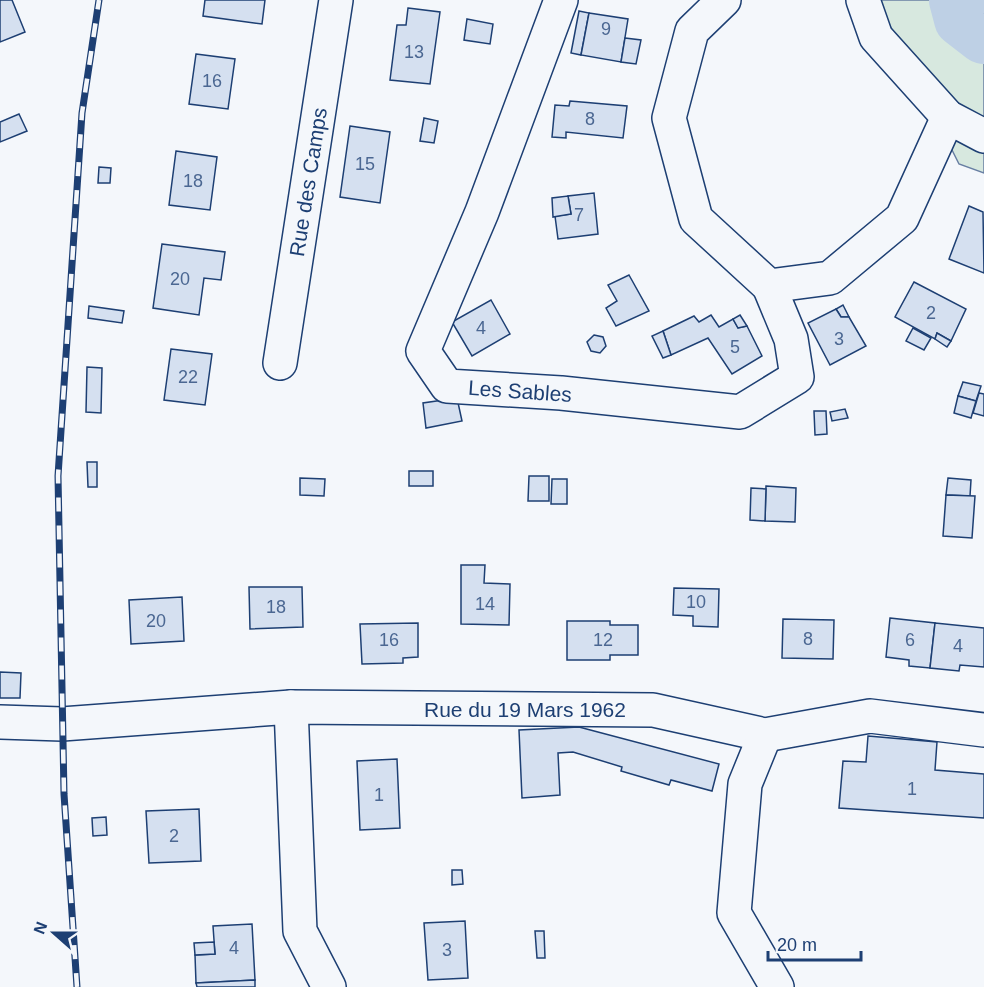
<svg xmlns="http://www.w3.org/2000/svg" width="984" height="987" font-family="Arial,sans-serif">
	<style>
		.green { fill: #d7e8df; stroke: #687fa3; stroke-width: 1.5 }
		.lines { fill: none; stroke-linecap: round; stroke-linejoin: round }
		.river { stroke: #bed0e5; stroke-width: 56 }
		.building { fill: #d5e0f0; stroke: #1d3f73; stroke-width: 1.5 }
		.minor-casing { stroke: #1d3f73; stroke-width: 36 }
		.minor { stroke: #f4f7fb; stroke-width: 33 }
		.rail-casing { stroke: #1d3f73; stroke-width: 7 }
		.rail { stroke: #f4f7fb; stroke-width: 4.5; stroke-dasharray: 14; stroke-linecap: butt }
		.labels { text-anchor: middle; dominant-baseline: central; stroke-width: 4.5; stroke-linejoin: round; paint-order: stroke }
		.number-label { font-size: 18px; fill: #4b6792 }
		.street-label { font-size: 21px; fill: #1d3f73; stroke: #f4f7fb }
	</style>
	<rect width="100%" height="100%" fill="#f4f7fb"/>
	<path class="green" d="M877 0H984V173L959 164Z"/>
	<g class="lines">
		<path class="river" d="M957 0 962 19 984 36"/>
	</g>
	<g class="building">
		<path d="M0 0H12L25 32 0 42Z"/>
		<path d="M205 0H265L262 24 203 16Z"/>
		<path d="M408 8 440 12 430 84 390 80 397 25H406Z"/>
		<path d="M579 11 589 13 581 55 571 53Z"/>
		<path d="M589 13 628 19 621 62 581 55Z"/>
		<path d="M467 19 493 24 490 44 464 40Z"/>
		<path d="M625 38 641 40 636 64 621 62Z"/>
		<path d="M196 54 235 59 228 109 189 104Z"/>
		<path d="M570 101 627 106 623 138 566 132V138L552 137 555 105 569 106Z"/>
		<path d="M19 114 27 131 0 142V122Z"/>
		<path d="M424 118 438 121 434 143 420 141Z"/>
		<path d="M350 126 390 132 380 203 340 197Z"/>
		<path d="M176 151 217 157 210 210 169 205Z"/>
		<path d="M99 167 111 168 110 183H98Z"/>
		<path d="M594 193 598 234 558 239 555 216 571 214 568 196Z"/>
		<path d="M568 196 571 214 553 217 552 198Z"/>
		<path d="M969 206 983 212 984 273 949 259Z"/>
		<path d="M162 244 225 252 221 280 204 278 199 315 153 308Z"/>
		<path d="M629 275 649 311 616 326 606 308 617 301 608 285Z"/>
		<path d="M914 282 966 309 951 341 937 333 935 339 895 317Z"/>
		<path d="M491 300 510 334 472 356 452 322Z"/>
		<path d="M843 305 849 317H841L836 309Z"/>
		<path d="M89 306 124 311 122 323 88 318Z"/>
		<path d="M836 309 841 317H849L866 346 830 365 808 323Z"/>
		<path d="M711 315 719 327 733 319 738 328 747 326 762 356 732 374 708 338 671 355 663 331 694 316 699 322Z"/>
		<path d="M740 315 747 326 738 328 733 319Z"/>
		<path d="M913 328 931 338 924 350 906 341Z"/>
		<path d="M663 331 671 355 663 358 652 336Z"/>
		<path d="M937 333 951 341 947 347 935 339Z"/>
		<path d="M594 335 603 337 606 346 600 353 591 351 587 342Z"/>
		<path d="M171 349 212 354 205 405 164 400Z"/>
		<path d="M87 367 102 368 101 413 86 412Z"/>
		<path d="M963 382 981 386 976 401 958 396Z"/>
		<path d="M979 393 984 394V416L973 413Z"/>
		<path d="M958 396 976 401 971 418 954 413Z"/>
		<path d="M457 398 462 421 426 428 423 403Z"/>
		<path d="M845 409 848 418 832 421 830 412Z"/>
		<path d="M814 411H826L827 434 815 435Z"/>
		<path d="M87 462H97V487H88Z"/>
		<rect x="409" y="471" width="24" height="15"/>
		<path d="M529 476H549V501H528Z"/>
		<path d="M300 478 325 479 324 496 300 495Z"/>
		<path d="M948 478 971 480 970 496 946 495Z"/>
		<path d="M552 479H567V504H551Z"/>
		<path d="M766 486 796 488 795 522 765 521Z"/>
		<path d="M751 488 766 489 765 521 750 520Z"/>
		<path d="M946 495 975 496 972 538 943 536Z"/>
		<path d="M461 565H485L484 583 510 584 509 625 461 624Z"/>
		<path d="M249 587H302L303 627 250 629Z"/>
		<path d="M674 588 719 589 718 627 693 626V616L673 615Z"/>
		<path d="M182 597 184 641 131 644 129 600Z"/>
		<path d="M890 618 935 623 930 668 909 666V660L886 657Z"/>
		<path d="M783 619 834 620 833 659 782 658Z"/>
		<path d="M567 621H610V625H638V655H610V660H567Z"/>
		<path d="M418 623V657L403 658V663L362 664 360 624Z"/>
		<path d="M935 623 984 628V667L960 665 959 671 930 668Z"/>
		<path d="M0 672 21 673 20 698H0Z"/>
		<path d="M579 727 719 764 712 791 671 780 669 785 621 771 622 767 573 752 558 753 560 795 522 798 519 730Z"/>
		<path d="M868 736 937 742 935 770 984 774V818L839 808 843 761 866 762Z"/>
		<path d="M397 759 400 828 360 830 357 761Z"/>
		<path d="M199 809 201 861 149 863 146 811Z"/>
		<path d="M106 817 107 835 93 836 92 818Z"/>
		<path d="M452 870H462L463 884 452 885Z"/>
		<path d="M465 921 468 978 428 980 424 923Z"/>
		<path d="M252 924 255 980 196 983 195 955 215 954 213 926Z"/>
		<path d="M535 931H544L545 958H537Z"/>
		<path d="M214 942 215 954 195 955 194 943Z"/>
		<path d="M255 980V987H197L196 983Z"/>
	</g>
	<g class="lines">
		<defs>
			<g id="minor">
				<path d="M561 0 482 212 423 351 447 386 561 393 740 412 797 377 791 339 769 286"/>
				<path d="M724 0 692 31 669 118 696 219 769 286 830 278 902 218 948 117"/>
				<path d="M863 0 876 37 948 117 984 136"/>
				<path d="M280 363 336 0"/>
				<path d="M291 707 300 931 329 987"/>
				<path d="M0 722 62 724 291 707 653 710 765 735 870 716 984 730"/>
				<path d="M765 735 745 784 734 913 777 987"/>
			</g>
		</defs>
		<use href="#minor" class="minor-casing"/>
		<use href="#minor" class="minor"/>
		<defs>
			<path id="rail" d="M77 987 64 794 58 476 82 113 99 0"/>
		</defs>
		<use href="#rail" class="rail-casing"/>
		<use href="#rail" class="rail"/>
	</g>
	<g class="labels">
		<g class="number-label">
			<text x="606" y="29">9</text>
			<text x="414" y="52">13</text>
			<text x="212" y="81">16</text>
			<text x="590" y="119">8</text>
			<text x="365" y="164">15</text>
			<text x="193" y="181">18</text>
			<text x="579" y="215">7</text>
			<text x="180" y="279">20</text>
			<text x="931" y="313">2</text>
			<text x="481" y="328">4</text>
			<text x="839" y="339">3</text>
			<text x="735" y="347">5</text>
			<text x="188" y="377">22</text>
			<text x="696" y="602">10</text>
			<text x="485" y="604">14</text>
			<text x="276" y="607">18</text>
			<text x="156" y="621">20</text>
			<text x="808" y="639">8</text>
			<text x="389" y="640">16</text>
			<text x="603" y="640">12</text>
			<text x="910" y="640">6</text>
			<text x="958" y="646">4</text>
			<text x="912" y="789">1</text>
			<text x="379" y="795">1</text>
			<text x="174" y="836">2</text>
			<text x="234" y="948">4</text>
			<text x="447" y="950">3</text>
		</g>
		<g class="street-label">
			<text transform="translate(308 182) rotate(-81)">Rue des Camps</text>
			<text transform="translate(520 391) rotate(4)">Les Sables</text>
			<text x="525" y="709">Rue du 19 Mars 1962</text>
		</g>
	</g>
	<g transform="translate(54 933) rotate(291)" stroke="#f4f7fb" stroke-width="4.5" paint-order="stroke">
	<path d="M0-4.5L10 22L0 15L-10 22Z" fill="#1d3f73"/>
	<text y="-9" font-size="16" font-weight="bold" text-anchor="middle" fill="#1d3f73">N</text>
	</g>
	<path d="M768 951v9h93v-9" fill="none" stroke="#1d3f73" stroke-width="3"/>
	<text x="777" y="951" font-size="18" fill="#1d3f73" stroke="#f4f7fb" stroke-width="4.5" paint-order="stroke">20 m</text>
</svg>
